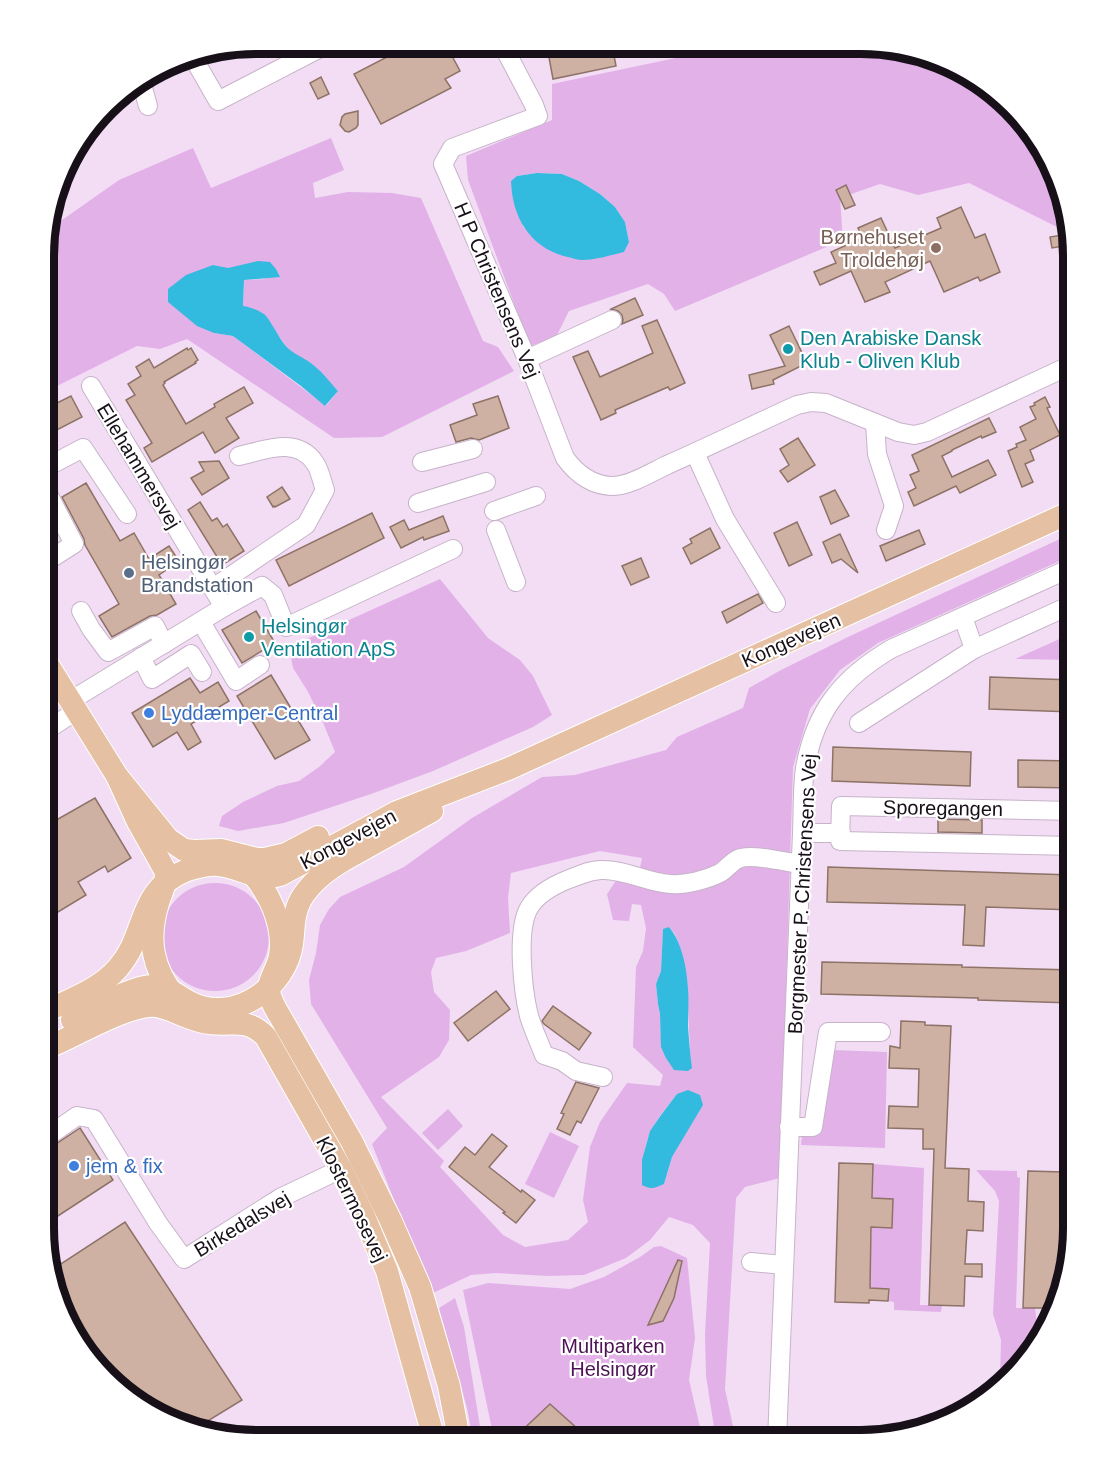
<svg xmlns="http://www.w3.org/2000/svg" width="1117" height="1484" font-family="Arial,sans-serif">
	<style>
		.green { fill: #e2b1e8; fill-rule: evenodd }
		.water { fill: #32badf }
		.building { fill: #cfb1a4; stroke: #8d7266; stroke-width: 1.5 }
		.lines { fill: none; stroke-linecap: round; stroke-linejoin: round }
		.minor-casing { stroke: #c7b3c9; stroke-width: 20 }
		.major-casing { stroke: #fff; stroke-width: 24 }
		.minor { stroke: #fff; stroke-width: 18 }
		.major { stroke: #e6c0a2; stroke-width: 22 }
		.education-dot { fill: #8d6e63; stroke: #fff; stroke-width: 2 }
		.culture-dot { fill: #0f9aa8; stroke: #fff; stroke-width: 2 }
		.service-dot { fill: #5c6f8a; stroke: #fff; stroke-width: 2 }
		.shop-dot { fill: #3f7fe0; stroke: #fff; stroke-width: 2 }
		.labels { text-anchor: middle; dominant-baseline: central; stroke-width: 4.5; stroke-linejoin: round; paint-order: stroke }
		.education-label { font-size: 20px; fill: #785e54; stroke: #fff; text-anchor: end }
		.street-label { font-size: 20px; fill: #171018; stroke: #fff }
		.culture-label { font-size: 20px; fill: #0d838f; stroke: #fff; text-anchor: start }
		.service-label { font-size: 20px; fill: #4e5e75; stroke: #fff; text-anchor: start }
		.shop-label { font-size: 20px; fill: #366cbe; stroke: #fff; text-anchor: start }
		.park-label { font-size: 20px; fill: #4c1254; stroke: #fff }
		.rim { fill: none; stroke: #171018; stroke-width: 8 }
	</style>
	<rect width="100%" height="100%" fill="#f2ddf5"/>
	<g class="green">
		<path d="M686 45H889L979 79 1051 162 1067 229 1063 230 969 183 918 195 880 184 840 198 843 240 675 311 664 294 648 284 569 311 556 337 530 346 468 180 466 156 552 120V84L690 55ZM537 173 562 174 579 181 600 194 615 207 625 222 629 242 624 252 582 260 524 228 512 192 511 181 517 176Z"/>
		<path d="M331 138 344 170 313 183 315 198 348 192 392 193 421 198 483 341 498 347 514 371 382 437 334 438 187 339 160 349 137 346 45 392V232L119 180 193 148 211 188ZM213 265 267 279 244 280 243 307 275 331 285 345 294 354 309 362 338 391 326 406 233 336 214 333Z"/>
		<path d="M1073 533V555L878 643 840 670 810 709 793 767 780 1178 745 1187 736 1198 725 1389 736 1440H716L706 1376 705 1334 710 1243 693 1225 669 1217 650 1240 626 1258 584 1275 548 1276 496 1273 471 1275 431 1294 372 1144 387 1128 311 1004 309 980 316 953 320 925 329 909 340 897 404 867 472 818 542 777 575 775 666 750 677 737 743 708 749 688 781 670 850 636ZM600 851 642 858 637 882 617 879 607 894 613 920 629 921 632 904 641 905 646 928 643 951 636 967 633 1047 663 1075 660 1086 627 1083 600 1122 590 1147 583 1200 588 1222 568 1240 525 1247 503 1235 440 1167 444 1161 381 1097 439 1057 449 1040 450 1010 434 992 431 972 436 958 466 951 510 933 508 898 511 873ZM669 927 675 934 680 947 688 1009 691 1068 661 1037 660 1014 658 1004 656 984 661 971 663 930ZM677 1094 702 1105 672 1157 664 1184 642 1185C643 1168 643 1148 650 1133 656 1119 668 1106 677 1094Z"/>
		<path d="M440 579 488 638 520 660 533 676 552 715 533 727 433 771 371 794 284 823 238 831 219 826 222 816 243 802 277 786 299 781 319 767 335 752 322 720 307 690 293 668 289 647Z"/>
		<path d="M1073 633V660L1015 659Z"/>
		<circle cx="215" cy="937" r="54"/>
		<path d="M832 1050 887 1052 885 1148 801 1145 802 1135Z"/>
		<path d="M448 1109 463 1126 438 1150 422 1133Z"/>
		<path d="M550 1132 579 1146 554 1198 525 1184Z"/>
		<path d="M873 1164 924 1168 920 1305H942L941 1312 894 1310V1302L889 1301 890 1288H870Z"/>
		<path d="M976 1170 1017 1171V1177L1020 1178 1016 1308H1035L1038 1331 1037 1347 1000 1380 1001 1340 993 1314 999 1201 995 1191Z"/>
		<path d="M1063 1172H1073V1242L1059 1283Z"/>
		<path d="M661 1246 687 1258 695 1338 689 1380 703 1440 494 1439 463 1290 488 1283 570 1289 604 1277 640 1257 654 1247Z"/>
		<path d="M455 1298 464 1327 482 1439H473L467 1408 439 1308Z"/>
	</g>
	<g class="water">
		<path d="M537 173 562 174 579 181 600 194 615 207 625 222 629 242 624 252C611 255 596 260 582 260 578 260 573 258 568 257 531 249 512 218 511 181L517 176Z"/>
		<path d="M258 261 270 262 276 269 280 277 244 280 243 306C250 307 258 310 264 314 270 319 279 338 285 345 292 353 300 356 308 361 320 369 329 381 338 391L325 406 301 386 233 336 214 333 197 326 168 302V289L186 275 213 265 228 268Z"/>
		<path d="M669 927C682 942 687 969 688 989 689 1001 688 1013 688 1026 689 1040 690 1054 692 1068L688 1071 674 1070 666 1058 661 1047 660 1014 658 1004 656 984 661 971 663 929Z"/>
		<path d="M688 1090 700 1095 703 1105 672 1157 664 1184C655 1188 651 1190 642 1185V1160L650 1131 661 1115 677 1094Z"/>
	</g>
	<g class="building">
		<path d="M412 44H450L454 53 451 54 460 71 445 79 451 88 381 124 354 74Z"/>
		<path d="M572 44 612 45 616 66 553 79 548 52 573 47Z"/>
		<path d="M321 77 329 94 318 99 310 83Z"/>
		<path d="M358 111V125L356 128 349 132 345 131 340 125 342 117 345 114Z"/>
		<path d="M846 185 855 205 845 209 836 190Z"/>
		<path d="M961 207 975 238 985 234 1000 272 980 281 978 277 944 292 930 261 885 282 890 292 865 302 851 271 820 285 814 272 836 263 831 252 862 238 858 228 881 218 895 248 941 228 937 218Z"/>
		<path d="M1062 235 1064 246 1052 248 1050 237Z"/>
		<path d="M635 298 643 315 622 324 623 320 622 315 618 311 611 309Z"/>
		<path d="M657 320 685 383 670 390 668 387 615 410 616 413 601 420 573 357 588 351 600 377 653 353 642 326Z"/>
		<path d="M789 326 807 363 773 380 774 384 752 389 749 375 785 366 770 335Z"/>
		<path d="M187 348 188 350 191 348 198 360 195 362 196 363 164 382 165 383 163 385 186 424 215 407 214 404 244 387 253 403 226 418 239 438 215 453 203 432 152 462 144 448 152 443 126 400 135 395 128 384 141 376 136 367 149 359 154 368Z"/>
		<path d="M71 396 82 417 45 436V409Z"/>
		<path d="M498 396 509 428 479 440 471 438 456 442 450 425 477 415 473 404Z"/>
		<path d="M1045 397 1050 407 1047 408 1060 435 1030 450 1034 460 1025 464 1033 482 1022 487 1008 451 1017 447 1016 444 1026 440 1020 427 1036 419 1030 407 1035 405 1034 403Z"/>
		<path d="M989 418 996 432 982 438 981 436 952 450V451L942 456 952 477 988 460 996 475 960 493 956 486 914 506 908 492 916 488 910 475 919 471 912 455Z"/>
		<path d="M798 438 815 465 788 482 780 471 789 465 780 449Z"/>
		<path d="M219 461 229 478 202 495 191 478 204 471 199 462Z"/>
		<path d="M86 483 120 541 134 533 149 559 169 546 179 561 159 575 176 604 157 615 150 616 112 637 99 616 119 604 85 545 84 539 62 497Z"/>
		<path d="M282 487 290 499 275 507 274 506 273 507 267 497Z"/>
		<path d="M835 490 849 516 831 524 820 497Z"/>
		<path d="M200 502 212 521 217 518 223 527 227 524 244 551 222 565 188 510Z"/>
		<path d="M372 513 384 538 289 586 276 560Z"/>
		<path d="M443 516 449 531 424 540 423 537 401 548 390 527 404 520 409 530Z"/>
		<path d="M797 522 812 555 789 566 774 533Z"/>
		<path d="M710 528 720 548 691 564 683 548 692 543 690 539Z"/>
		<path d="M919 530 925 544 886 561 880 546Z"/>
		<path d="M840 534 858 573 841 559 832 563 823 542Z"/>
		<path d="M641 558 649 577 631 585 622 566Z"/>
		<path d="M758 594 763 603 727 623 722 612Z"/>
		<path d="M256 611 275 643 242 663 222 630Z"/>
		<path d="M271 675 310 740 275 759 237 696Z"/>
		<path d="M990 677 1073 680V712L989 709Z"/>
		<path d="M190 678 200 693 218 682 229 701 191 724 201 742 188 750 177 732 153 747 132 713Z"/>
		<path d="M833 747 971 752 970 786 832 781Z"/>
		<path d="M1018 760 1073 761V788L1018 787Z"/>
		<path d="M95 798 131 858 108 872 105 866 78 882 86 895 58 912 52 903 44 908V827Z"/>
		<path d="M938 819 982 820V833L938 832Z"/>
		<path d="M828 867 1073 875V910L986 907 984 946 963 945 965 905 827 902Z"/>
		<path d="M822 962 962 965V967L1073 970V1003L978 1000V998L821 994Z"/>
		<path d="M496 991 510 1009 468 1041 454 1023Z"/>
		<path d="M553 1006 591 1033 579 1050 544 1024 542 1021Z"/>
		<path d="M901 1021 925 1022V1025L951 1026 945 1168 969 1169 968 1201 984 1202 983 1231 967 1230 965 1264H982V1277L965 1276 964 1306 929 1305 934 1149H923V1129L888 1128 889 1106 918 1107 919 1069 889 1068 890 1046 900 1048Z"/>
		<path d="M576 1082 599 1088 581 1123 577 1121 570 1135 557 1129 564 1114 561 1113Z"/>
		<path d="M80 1128 113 1180 44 1225V1152Z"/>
		<path d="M492 1134 507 1146 489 1167 521 1192 522 1190 535 1200 516 1223 503 1213 505 1212 449 1167 465 1147 475 1155Z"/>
		<path d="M839 1163 873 1164 872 1198 893 1199 892 1228 871 1227 870 1288 889 1289 888 1301 869 1300V1303L835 1302Z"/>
		<path d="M1028 1171 1063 1172 1062 1176H1073V1188L1062 1187 1061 1221 1073 1222V1234L1061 1233 1059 1284 1051 1308H1023Z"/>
		<path d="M125 1222 242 1400 198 1427 138 1405 66 1322 53 1269Z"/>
		<path d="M678 1260 682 1261 674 1298 663 1321 648 1325Z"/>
		<path d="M550 1404 579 1430 587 1440H512Z"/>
	</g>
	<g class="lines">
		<defs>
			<g id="minor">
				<path d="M502 44 534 105 538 116 452 148 443 164 527 359 565 458C576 473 591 485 611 486 630 486 650 473 667 465 710 446 753 425 797 405L811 402 826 403 898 432 914 435 927 432 1073 364"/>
				<path d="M191 54 218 101 328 44"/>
				<path d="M141 81 148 106"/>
				<path d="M527 359 612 320"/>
				<path d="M875 423 877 454 894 506 886 530"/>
				<path d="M695 453 725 519 776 603"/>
				<path d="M422 462 473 449"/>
				<path d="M45 468 83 448 127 514"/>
				<path d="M418 503 486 482"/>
				<path d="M494 511 536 496"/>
				<path d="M496 530 516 582"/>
				<path d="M45 546 52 558 74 544 45 488"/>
				<path d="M213 588 306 525 325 490C322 482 320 470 315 463 297 436 265 450 239 456"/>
				<path d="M224 607 262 586 273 595 286 627 453 549"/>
				<path d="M81 611 91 629 108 652 155 626 164 644"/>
				<path d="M963 617 974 649"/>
				<path d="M201 622 236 681 260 665"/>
				<path d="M141 657 152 679 191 654 202 672"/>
				<path d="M70 701 224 607 91 386"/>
				<path d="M859 723 974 649 1073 604"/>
				<path d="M44 732 76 711"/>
				<path d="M802 833H841"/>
				<path d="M1073 846 840 841 841 806 1073 811"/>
				<path d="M603 1077 576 1071 562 1061 544 1055C539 1042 533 1029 529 1016 523 992 516 930 529 908 537 894 554 885 569 879 580 875 592 869 604 870 627 870 648 883 671 884 686 885 706 880 720 873 726 870 731 862 738 859 751 853 785 862 801 864"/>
				<path d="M789 1127H813L828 1032H881"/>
				<path d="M44 1139 77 1116 94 1119 158 1223 184 1259 280 1198 341 1169"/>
				<path d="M751 1262 784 1265"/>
				<path d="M777 1440 802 833C803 811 802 789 805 768 815 711 842 678 891 649L1073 567"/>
			</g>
			<g id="major">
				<path d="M45 660 117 776 138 822 166 872C167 883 161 893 158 903 147 939 152 968 175 997"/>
				<path d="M117 776 168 839 184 850 195 851 221 850 257 859H265L286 854 318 837"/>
				<path d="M248 869C269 891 285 925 280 956 278 967 271 976 269 987 268 997 276 1010 281 1018L352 1142 390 1219 420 1287 449 1386 459 1439"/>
				<path d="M44 1012C69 1000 99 990 118 968 148 934 136 890 187 870 197 867 208 864 218 865 242 867 256 882 280 875L397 812 508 769 1073 511"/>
				<path d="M72 1020C92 1010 134 984 156 986 169 988 179 996 189 1002 211 1014 238 1010 258 996 276 984 289 965 292 944 294 929 293 913 301 899 311 882 327 870 344 860L432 811"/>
				<path d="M44 1049C72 1038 129 1003 156 1006 175 1009 191 1022 210 1023 233 1026 247 1017 266 1037L341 1169 363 1214 387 1271 434 1439"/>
			</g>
		</defs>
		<use href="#minor" class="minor-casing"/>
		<use href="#major" class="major-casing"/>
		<use href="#minor" class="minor"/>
		<use href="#major" class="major"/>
	</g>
	<circle class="education-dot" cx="936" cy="248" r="6"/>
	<g class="culture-dot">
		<circle cx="788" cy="349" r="6"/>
		<circle cx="249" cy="637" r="6"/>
	</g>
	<circle class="service-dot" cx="129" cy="573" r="6"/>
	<g class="shop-dot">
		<circle cx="149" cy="713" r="6"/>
		<circle cx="74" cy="1166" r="6"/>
	</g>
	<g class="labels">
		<g class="education-label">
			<text x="924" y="237">Børnehuset<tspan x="924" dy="23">Troldehøj</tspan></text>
		</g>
		<g class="street-label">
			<text transform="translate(497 290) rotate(67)">H P Christensens Vej</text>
			<text transform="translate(139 466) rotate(59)">Ellehammersvej</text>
			<text transform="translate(791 640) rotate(-24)">Kongevejen</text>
			<text transform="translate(943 808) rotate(1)">Sporegangen</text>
			<text transform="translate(348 839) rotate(-28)">Kongevejen</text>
			<text transform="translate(802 894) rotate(-87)">Borgmester P. Christensens Vej</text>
			<text transform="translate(352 1199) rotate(64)">Klostermosevej</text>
			<text transform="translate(242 1224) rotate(-31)">Birkedalsvej</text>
		</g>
		<g class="culture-label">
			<text x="800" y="338">Den Arabiske Dansk<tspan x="800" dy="23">Klub - Oliven Klub</tspan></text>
			<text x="261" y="626">Helsingør<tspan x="261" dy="23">Ventilation ApS</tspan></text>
		</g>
		<g class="service-label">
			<text x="141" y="562">Helsingør<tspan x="141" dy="23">Brandstation</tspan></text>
		</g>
		<g class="shop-label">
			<text x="161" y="713">Lyddæmper-Central</text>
			<text x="86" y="1166">jem &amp; fix</text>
		</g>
		<g class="park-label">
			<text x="613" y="1346">Multiparken<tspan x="613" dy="23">Helsingør</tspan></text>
		</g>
	</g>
	<path d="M0 0H1117V1484H0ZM256 54H861A202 202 0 0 1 1063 256V1228A202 202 0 0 1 861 1430H256A202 202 0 0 1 54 1228V256A202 202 0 0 1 256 54Z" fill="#fff" fill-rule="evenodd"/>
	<path class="rim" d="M256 54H861A202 202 0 0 1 1063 256V1228A202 202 0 0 1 861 1430H256A202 202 0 0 1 54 1228V256A202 202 0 0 1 256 54Z"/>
</svg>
